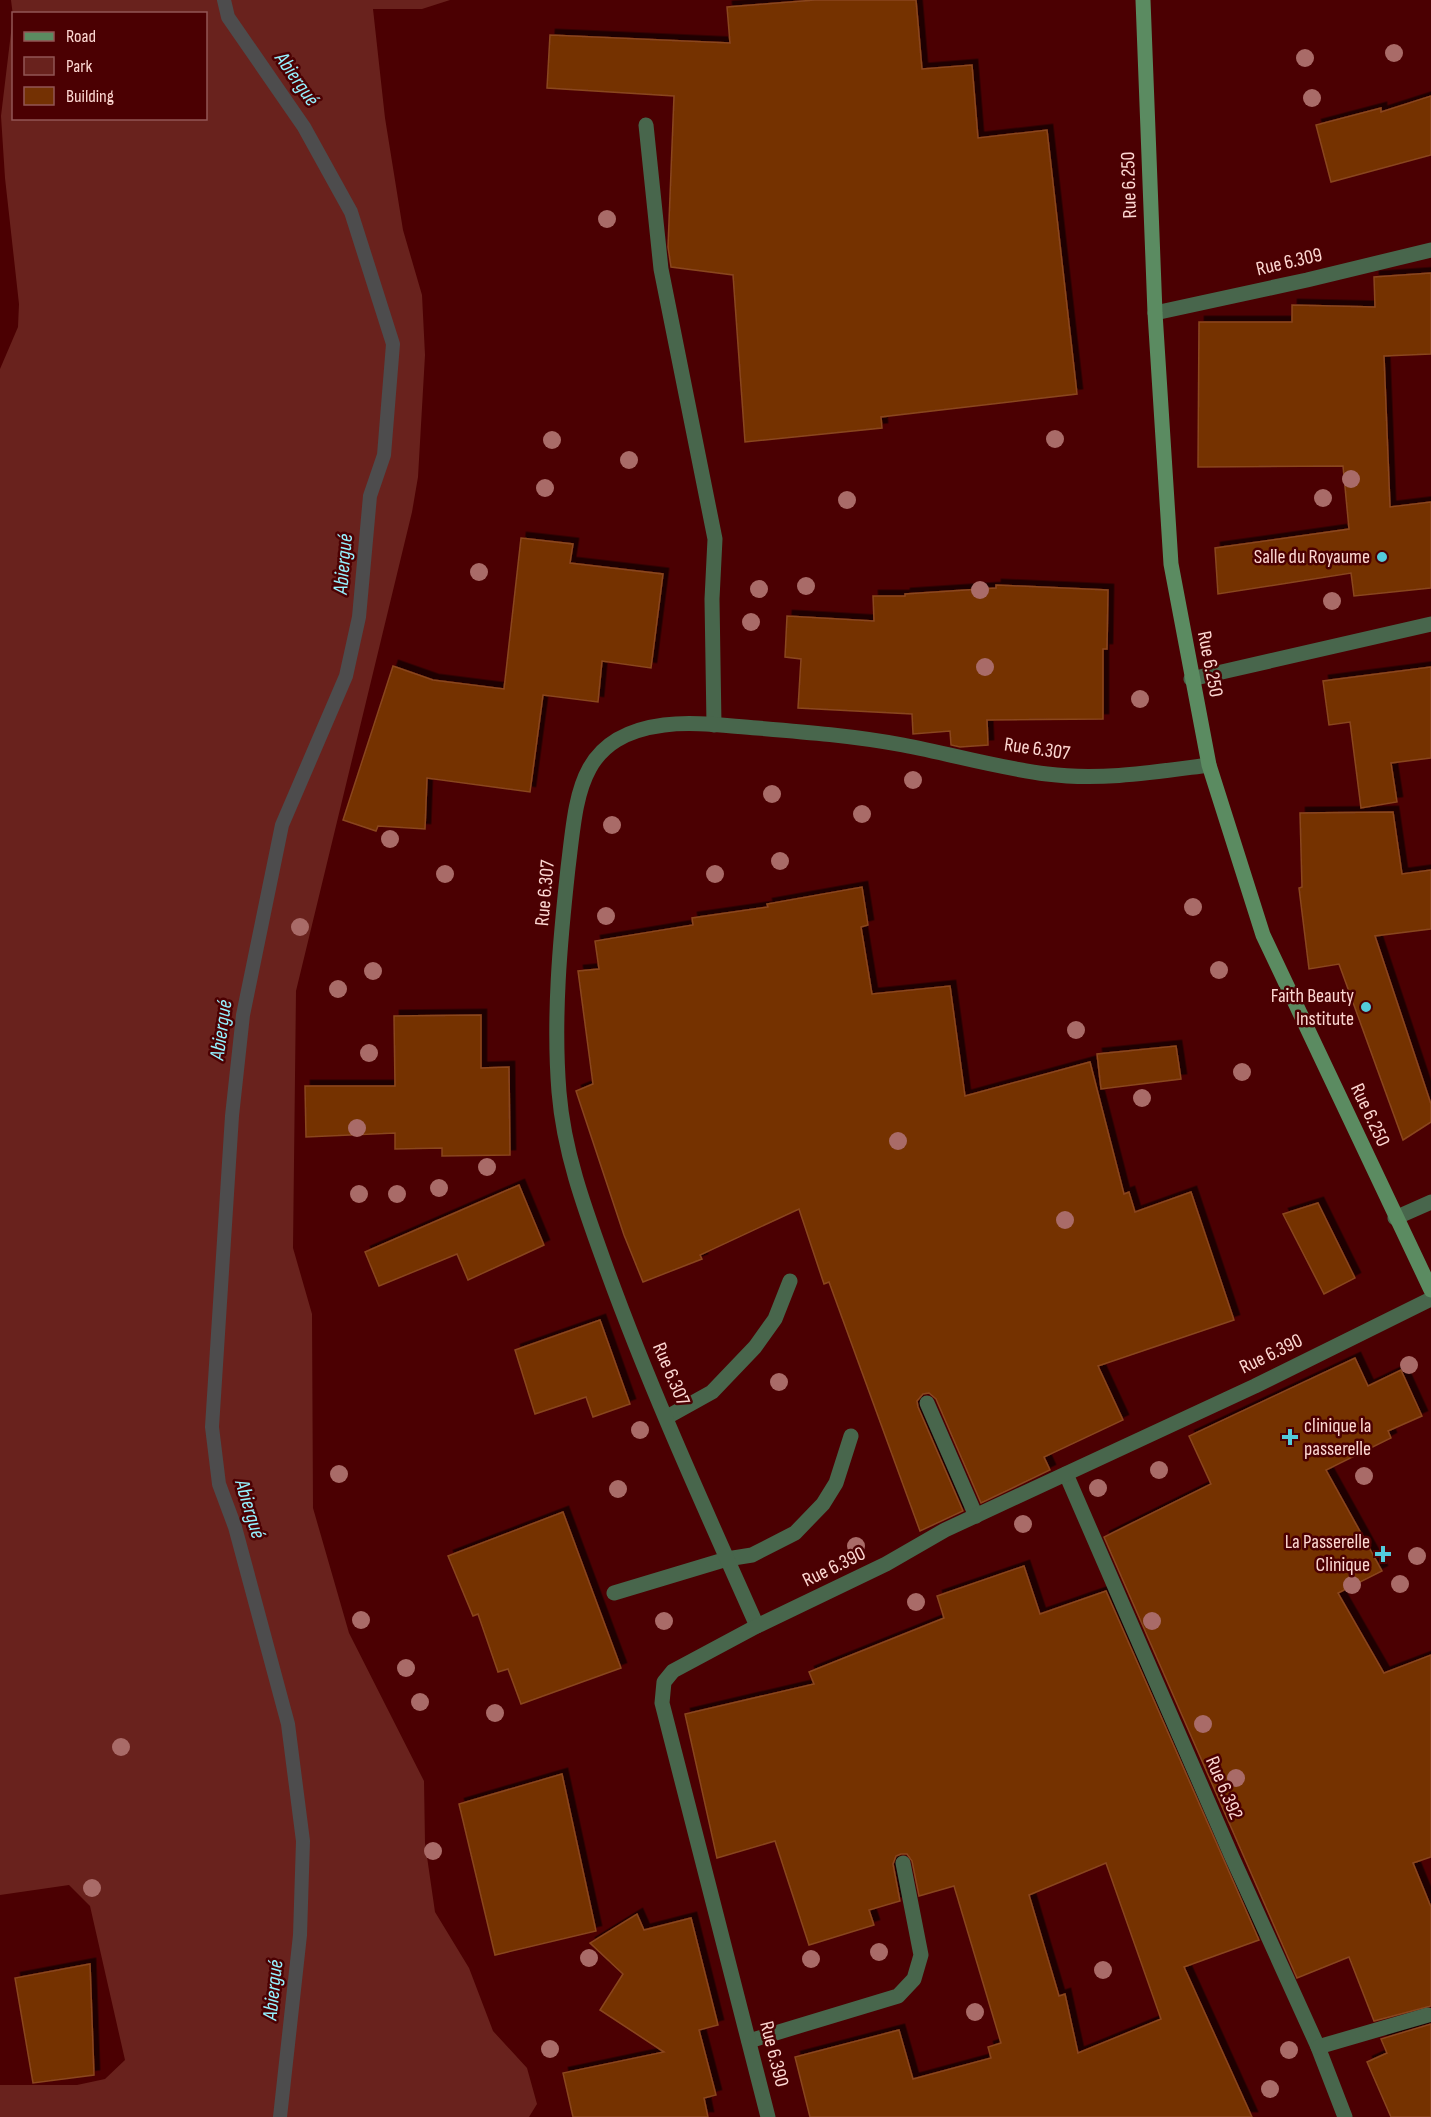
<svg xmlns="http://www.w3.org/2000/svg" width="1431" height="2117" font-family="'Sofia Sans Condensed',sans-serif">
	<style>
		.green { fill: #69221d; fill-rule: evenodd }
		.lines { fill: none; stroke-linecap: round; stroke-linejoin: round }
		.stream { stroke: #4d4c4d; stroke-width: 14 }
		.building { fill: #743103; stroke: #8a461e; stroke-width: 1.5; fill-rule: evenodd; filter: url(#shadow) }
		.street { stroke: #48664c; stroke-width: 15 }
		.secondary { stroke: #5b8b61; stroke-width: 15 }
		.tree { fill: #a96b68 }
		.poi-dot { fill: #53cbdb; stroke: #4b0002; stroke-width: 2 }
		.labels { text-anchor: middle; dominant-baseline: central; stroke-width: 5; stroke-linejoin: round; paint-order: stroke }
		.street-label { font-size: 20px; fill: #fdd7d2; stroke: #4b0002 }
		.poi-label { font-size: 20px; fill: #fdd7d2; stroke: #4b0002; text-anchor: end }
		.water-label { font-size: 21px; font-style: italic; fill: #95f1ff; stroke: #4b0002 }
	</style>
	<defs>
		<filter id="shadow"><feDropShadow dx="5.5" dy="-5.5" stdDeviation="0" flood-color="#0009"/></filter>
	</defs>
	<rect width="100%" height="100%" fill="#4b0002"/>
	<path class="green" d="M11 0H450L422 9H373L385 118 403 230 422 295 425 355 418 477 412 512 296 991 293 1248 312 1314 313 1508 349 1633 424 1781 425 1843 435 1912 469 1968 493 2031 527 2068 537 2104 529 2117H0V2085H77L105 2079 125 2060 90 1906 69 1885 0 1895V369L18 327 19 304 5 178 1 116 13 16ZM14 14H206V118H14Z"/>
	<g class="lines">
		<path class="stream" d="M224 0 228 17 304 127 351 212 393 344 384 455 370 496 359 617 346 676 282 825 243 1015 232 1116 212 1427 219 1484 235 1527 288 1724 303 1841 300 1935 280 2117"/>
	</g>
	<g class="building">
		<path d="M815 0H916L922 69 972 65 978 138 1047 130 1077 394 881 417 882 428 745 442 733 275 671 267 668 247 674 96 547 88 550 35 730 43 727 7Z"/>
		<path d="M1431 96V155L1331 182 1316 125 1381 108V112Z"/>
		<path d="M1431 273V354L1384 356 1390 507 1431 502V588L1354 596 1351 573 1218 594 1215 548 1349 529 1343 466 1198 467 1199 322H1292V305L1375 307 1374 277Z"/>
		<path d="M521 538 573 544 570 563 663 574 651 668 602 661 598 702 543 695 530 792 427 778 425 829 378 826 376 831 343 820 393 666 433 680 504 689Z"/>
		<path d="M996 585 1108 590 1107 649H1103V719L987 720 988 745 960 747 951 745 950 731 913 734 912 714 798 708 801 659 785 657 787 616 874 621 873 596H905V594L996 588Z"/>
		<path d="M1431 667V758L1391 763 1397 802 1361 808 1350 722 1329 725 1323 681Z"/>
		<path d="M1393 812 1402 874 1431 870V929L1375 936 1431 1104V1122L1403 1140 1339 964 1309 969 1299 888 1302 887 1300 813Z"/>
		<path d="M862 887 868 925 861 927 872 994 950 986 965 1096 1090 1062 1124 1194 1129 1192 1135 1212 1191 1192 1234 1320 1098 1366 1123 1420 1044 1457 1050 1470 981 1503 936 1399 929 1393 923 1394 917 1401 918 1407 963 1511 920 1531 829 1282 824 1284 799 1209 700 1255 702 1259 643 1282 624 1235 576 1091 593 1084 578 971 599 969 595 941 693 925 692 918 768 907 767 904Z"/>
		<path d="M481 1015V1068L509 1067 510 1155 442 1156V1148L395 1149V1133L306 1137 305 1086H395L394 1016Z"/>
		<path d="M1176 1046 1181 1079 1101 1089 1097 1054Z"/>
		<path d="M519 1185 544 1245 468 1280 457 1254 379 1286 365 1252Z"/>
		<path d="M1318 1203 1355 1278 1324 1294 1283 1214Z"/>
		<path d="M600 1320 630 1404 593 1417 586 1397 535 1414 515 1350Z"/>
		<path d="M1355 1358 1368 1386 1401 1370 1422 1416 1388 1431 1391 1438 1326 1470 1382 1571 1338 1593 1384 1673 1431 1655V1857L1413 1863 1431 1907V2006L1374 2021 1349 1957 1297 1978 1104 1537 1211 1484 1189 1436Z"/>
		<path d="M563 1512 621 1668 521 1704 508 1669 498 1672 478 1614 473 1616 448 1556Z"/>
		<path d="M1024 1566 1040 1614 1106 1591 1259 1940 1184 1967 1252 2117H810L795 2057 899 2030 913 2079 991 2058 988 2047 1001 2043 954 1886 919 1896 912 1861 907 1854H901L896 1856 893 1864 900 1901 869 1910 874 1925 809 1945 775 1841 717 1858 685 1714 814 1684 809 1672 944 1618 937 1596ZM1106 1863 1161 2019 1078 2053 1065 1994 1059 1996 1029 1895Z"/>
		<path d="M562 1774 596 1931 495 1955 459 1804Z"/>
		<path d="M637 1914 644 1930 691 1918 718 2025 699 2030 716 2095 704 2098 708 2117H573L563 2073 664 2052 600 2010 623 1974 590 1943Z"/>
		<path d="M90 1964 94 2075 33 2083 15 1978Z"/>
		<path d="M1431 2024V2117H1391L1367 2062 1387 2053 1381 2039Z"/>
	</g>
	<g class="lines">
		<g class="street">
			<path d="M646 125 661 269 715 539 712 599 714 725"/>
			<path d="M1155 313 1307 280 1431 250"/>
			<path d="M1191 679 1431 624"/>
			<path d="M1395 1218 1431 1202"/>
			<path d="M927 1403 976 1516"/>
			<path d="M667 1417 712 1392 755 1347 775 1319 790 1281"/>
			<path d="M1066 1474 1232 1857 1318 2047 1345 2117"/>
			<path d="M614 1593 727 1559 752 1555 795 1533 823 1504 836 1483 851 1436"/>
			<path d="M757 1626C705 1509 651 1391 607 1270 586 1212 564 1154 559 1092 553 1018 560 941 568 868 577 796 577 736 664 725 694 721 727 726 757 728 806 732 855 736 903 745 951 754 998 768 1047 774 1101 781 1155 772 1209 765"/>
			<path d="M749 2041 898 1996 914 1979 921 1955 903 1863"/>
			<path d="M1318 2047 1428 2015"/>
			<path d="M768 2117 662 1703 664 1682 673 1671 757 1626 886 1564 945 1530 1255 1386 1431 1299"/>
		</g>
		<path class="secondary" d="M1143 0 1155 313 1171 564 1209 765 1263 935 1431 1290"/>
	</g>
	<g class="tree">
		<circle cx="1394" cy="53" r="9"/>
		<circle cx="1305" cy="58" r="9"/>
		<circle cx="1312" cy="98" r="9"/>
		<circle cx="607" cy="219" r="9"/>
		<circle cx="1055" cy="439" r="9"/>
		<circle cx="552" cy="440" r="9"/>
		<circle cx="629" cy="460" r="9"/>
		<circle cx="1351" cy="479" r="9"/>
		<circle cx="545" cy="488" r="9"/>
		<circle cx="1323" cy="498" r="9"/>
		<circle cx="847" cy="500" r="9"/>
		<circle cx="479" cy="572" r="9"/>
		<circle cx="806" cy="586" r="9"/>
		<circle cx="759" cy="589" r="9"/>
		<circle cx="980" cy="590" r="9"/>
		<circle cx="1332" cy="601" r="9"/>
		<circle cx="751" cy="622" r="9"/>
		<circle cx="985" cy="667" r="9"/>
		<circle cx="1140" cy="699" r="9"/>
		<circle cx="913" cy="780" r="9"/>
		<circle cx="772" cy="794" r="9"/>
		<circle cx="862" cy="814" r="9"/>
		<circle cx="612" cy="825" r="9"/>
		<circle cx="390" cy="839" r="9"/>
		<circle cx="780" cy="861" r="9"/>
		<circle cx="445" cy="874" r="9"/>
		<circle cx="715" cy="874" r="9"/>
		<circle cx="1193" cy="907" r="9"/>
		<circle cx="606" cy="916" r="9"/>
		<circle cx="300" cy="927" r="9"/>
		<circle cx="1219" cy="970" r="9"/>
		<circle cx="373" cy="971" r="9"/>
		<circle cx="338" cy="989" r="9"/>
		<circle cx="1076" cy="1030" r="9"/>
		<circle cx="369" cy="1053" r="9"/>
		<circle cx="1242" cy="1072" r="9"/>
		<circle cx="1142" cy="1098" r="9"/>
		<circle cx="357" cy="1128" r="9"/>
		<circle cx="898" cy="1141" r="9"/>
		<circle cx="487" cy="1167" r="9"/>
		<circle cx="439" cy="1188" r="9"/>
		<circle cx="359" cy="1194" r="9"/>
		<circle cx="397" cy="1194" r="9"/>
		<circle cx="1065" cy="1220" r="9"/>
		<circle cx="1409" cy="1365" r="9"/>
		<circle cx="779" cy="1382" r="9"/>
		<circle cx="640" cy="1430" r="9"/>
		<circle cx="1159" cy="1470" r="9"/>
		<circle cx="339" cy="1474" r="9"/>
		<circle cx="1364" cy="1476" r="9"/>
		<circle cx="1098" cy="1488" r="9"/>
		<circle cx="618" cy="1489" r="9"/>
		<circle cx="1023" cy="1524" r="9"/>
		<circle cx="856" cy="1546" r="9"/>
		<circle cx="1417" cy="1556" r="9"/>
		<circle cx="1400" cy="1584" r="9"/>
		<circle cx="1352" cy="1585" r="9"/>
		<circle cx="916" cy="1602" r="9"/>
		<circle cx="361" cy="1620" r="9"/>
		<circle cx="664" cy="1621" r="9"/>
		<circle cx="1152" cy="1621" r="9"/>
		<circle cx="406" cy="1668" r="9"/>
		<circle cx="420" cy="1702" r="9"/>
		<circle cx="495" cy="1713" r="9"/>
		<circle cx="1203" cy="1724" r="9"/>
		<circle cx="121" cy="1747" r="9"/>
		<circle cx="1236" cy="1778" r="9"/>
		<circle cx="433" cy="1851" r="9"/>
		<circle cx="92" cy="1888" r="9"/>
		<circle cx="879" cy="1952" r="9"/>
		<circle cx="589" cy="1958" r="9"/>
		<circle cx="811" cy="1959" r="9"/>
		<circle cx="1103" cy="1970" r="9"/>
		<circle cx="975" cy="2012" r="9"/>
		<circle cx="550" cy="2049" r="9"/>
		<circle cx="1289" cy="2050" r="9"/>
		<circle cx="1270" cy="2089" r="9"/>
	</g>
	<g class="poi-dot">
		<circle cx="1382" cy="557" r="6"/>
		<circle cx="1366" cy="1007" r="6"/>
		<path d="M1287 1428h6v6h6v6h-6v6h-6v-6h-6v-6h6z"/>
		<path d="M1380 1545h6v6h6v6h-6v6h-6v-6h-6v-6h6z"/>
	</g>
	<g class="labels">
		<g class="street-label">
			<text transform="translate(1129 185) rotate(-92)">Rue 6.250</text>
			<text transform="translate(1289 262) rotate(-13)">Rue 6.309</text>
			<text transform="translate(1210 664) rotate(79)">Rue 6.250</text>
			<text transform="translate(1037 749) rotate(8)">Rue 6.307</text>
			<text transform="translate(545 893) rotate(-85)">Rue 6.307</text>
			<text transform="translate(1370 1115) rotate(65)">Rue 6.250</text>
			<text transform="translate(1271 1354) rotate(-26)">Rue 6.390</text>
			<text transform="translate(671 1374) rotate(67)">Rue 6.307</text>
			<text transform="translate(834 1567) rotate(-26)">Rue 6.390</text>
			<text transform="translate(1224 1788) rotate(67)">Rue 6.392</text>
			<text transform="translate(774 2054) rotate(76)">Rue 6.390</text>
		</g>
		<g class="poi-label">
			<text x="1370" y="557">Salle du Royaume</text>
			<text x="1354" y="996">Faith Beauty<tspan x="1354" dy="23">Institute</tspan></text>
			<text x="1304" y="1426" text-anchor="start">clinique la<tspan x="1304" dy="23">passerelle</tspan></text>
			<text x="1370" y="1542">La Passerelle<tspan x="1370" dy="23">Clinique</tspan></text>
		</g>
		<g class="water-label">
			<text transform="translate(297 79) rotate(55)">Abiergué</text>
			<text transform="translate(343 564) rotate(-85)">Abiergué</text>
			<text transform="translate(221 1030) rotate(-82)">Abiergué</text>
			<text transform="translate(250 1509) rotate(73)">Abiergué</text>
			<text transform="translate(273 1990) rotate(-84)">Abiergué</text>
		</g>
	</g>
	<rect x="12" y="12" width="195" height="108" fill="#4b0002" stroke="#925655" stroke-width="1.5"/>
	<rect x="24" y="32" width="30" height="9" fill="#5b8b61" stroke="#925655" stroke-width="1.5"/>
	<text x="66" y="42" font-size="18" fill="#fdd7d2">Road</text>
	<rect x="24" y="57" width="30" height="18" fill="#69221d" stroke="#925655" stroke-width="1.5"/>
	<text x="66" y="72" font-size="18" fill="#fdd7d2">Park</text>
	<rect x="24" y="87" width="30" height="18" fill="#743103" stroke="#925655" stroke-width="1.5"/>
	<text x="66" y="102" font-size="18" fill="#fdd7d2">Building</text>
</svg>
